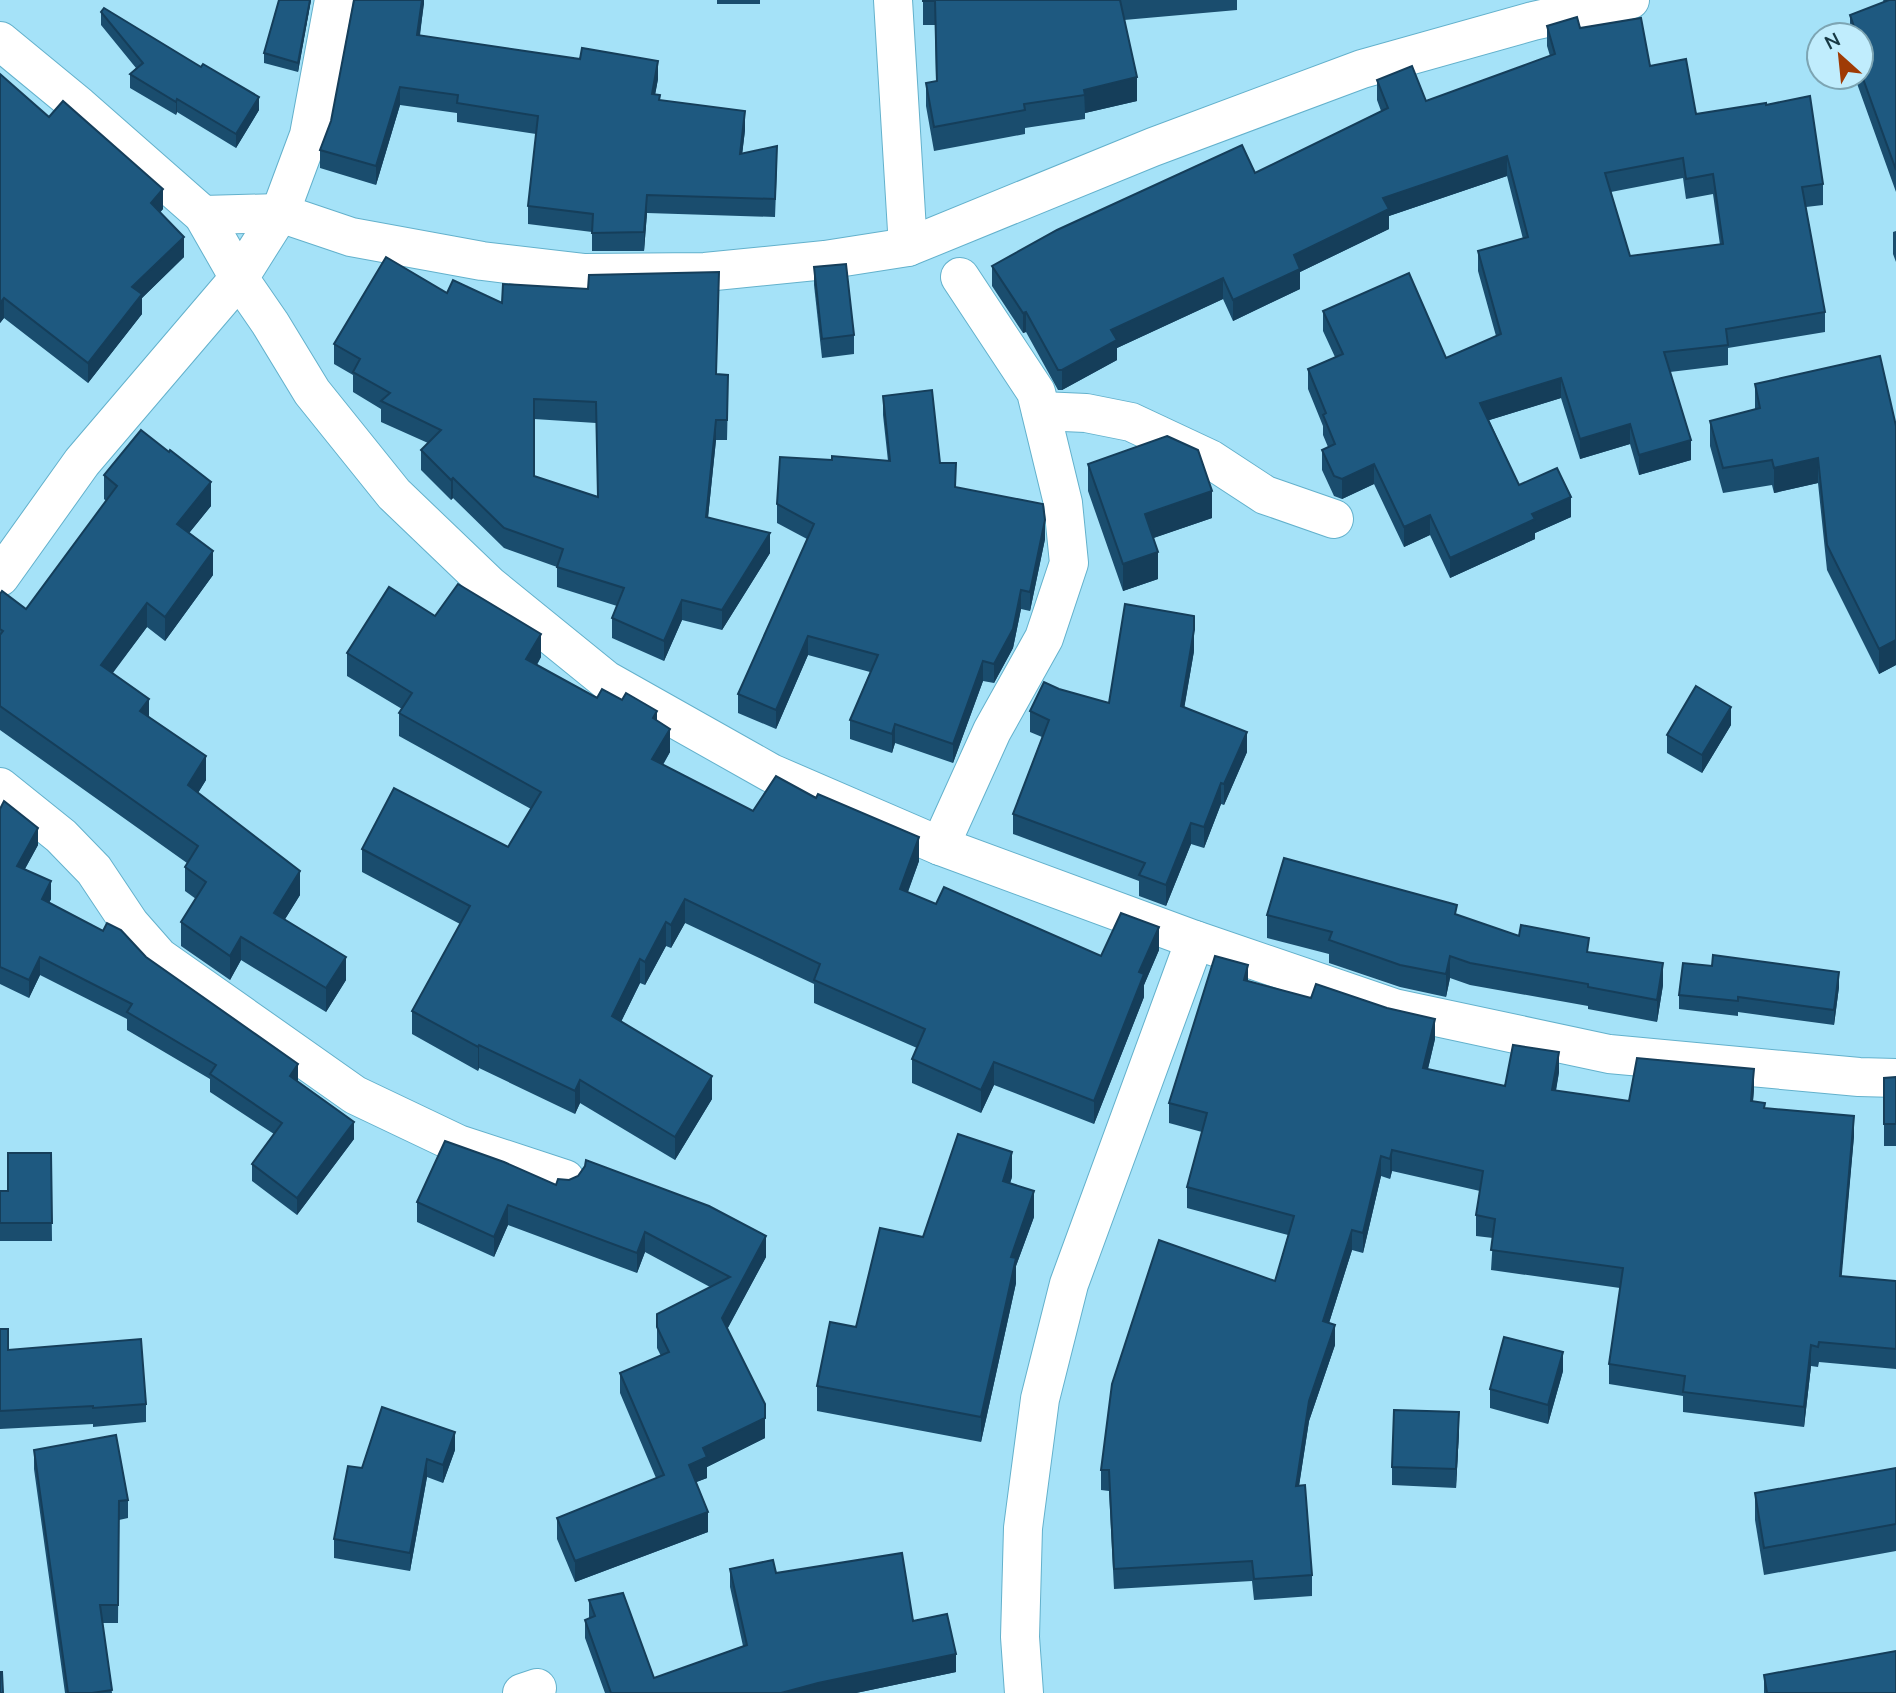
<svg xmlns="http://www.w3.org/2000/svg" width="1896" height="1693" font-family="Mulish,sans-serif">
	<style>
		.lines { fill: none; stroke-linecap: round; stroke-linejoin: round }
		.minor-casing { stroke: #63b1cc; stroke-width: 40 }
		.minor { stroke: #fff; stroke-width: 38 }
		.wall { fill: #1a4d6e; fill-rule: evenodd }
		.shaded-wall { fill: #153e5a }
		.building { fill: #1e5980; stroke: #153e5a; stroke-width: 2; fill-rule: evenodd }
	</style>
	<rect width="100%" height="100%" fill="#a5e2f8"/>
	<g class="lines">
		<defs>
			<g id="minor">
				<path d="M893 0 908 247"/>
				<path d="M0 41 79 106 203 215 239 278 270 323 312 392 394 494 489 585 606 680 771 773 940 846 1195 940 1394 1008 1609 1054 1859 1077 1896 1078"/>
				<path d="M203 215 280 213 351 237 482 261 585 273 705 272 825 260 908 247 1153 147 1362 69 1533 21 1630 0"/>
				<path d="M1041 411 1086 413 1131 422 1210 459 1265 495 1334 519"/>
				<path d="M0 577 82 462 239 278 280 213 309 135 334 0"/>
				<path d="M0 787 61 836 94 870 130 924 159 957 355 1095 458 1144 565 1179"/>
				<path d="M940 846 992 731 1044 638 1069 563 1063 503 1036 392 960 277"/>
				<path d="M522 1693 537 1688"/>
				<path d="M1024 1693 1020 1637 1023 1528 1040 1399 1069 1284 1195 940"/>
			</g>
		</defs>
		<use href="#minor" class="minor-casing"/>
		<use href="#minor" class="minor"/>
	</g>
	<g class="wall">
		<path d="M311 0 298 72 264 63V53Z"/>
		<path d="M424 0 420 36 658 79 655 94 660 100 745 130 742 154 777 165 775 217 647 213 644 251H592V232L528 224V206L536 134 457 122V113L400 105 376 185 320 168V150L331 121Z"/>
		<rect x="717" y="0" width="43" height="4"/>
		<path d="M923 0H1237V10L1124 20 1137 101 1085 113V119L1025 128V134L934 151 926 106V83L936 81 935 25H923Z"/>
		<path d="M1883 0H1896V192L1855 78V77H1861V35H1850V15L1884 2Z"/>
		<path d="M101 12 259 110 236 148 177 112 176 115 130 88V74L136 68 101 25Z"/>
		<path d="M1547 26 1580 28 1650 66 1696 114 1766 105 1823 184V205L1806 207 1825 312V332L1728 348V365L1670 372 1691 460 1639 475 1630 444 1580 459 1561 398 1489 420 1519 485 1571 517 1535 533V539L1450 578 1430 535 1404 547 1374 484 1342 499 1334 496 1322 470V450L1328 447 1323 435V426L1308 389V369L1335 357 1323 331V311L1446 358 1496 336 1478 271V251L1523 239 1507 176 1389 216V229L1300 272V289L1233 321 1223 299 1117 348V360L1062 390H1058L1026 332 1023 333 992 286V266L1255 173 1381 111 1377 100V80L1426 101 1550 56 1547 46ZM1683 178 1686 199 1713 194 1720 245 1630 256 1611 192Z"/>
		<path d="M0 74 49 117 163 209 160 212 184 257 142 298V314L88 383 4 318 0 323Z"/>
		<path d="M1896 231V262L1893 254V232Z"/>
		<path d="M814 267 854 335V354L822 358 814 285Z"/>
		<path d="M588 289 719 293 716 374 728 395 727 440H716L708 517 770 553 722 630 682 620 664 661 612 638V618L617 606 557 587V567L504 548 453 498 451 500 421 470V450L428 443 381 422V409L353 392V375L334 364V344L447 293 502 303ZM534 419 596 423 598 497 534 476Z"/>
		<path d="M1755 384 1896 426V665L1879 674 1827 570 1818 483 1774 493 1772 485 1723 493 1710 446V421L1755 409Z"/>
		<path d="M883 396 940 463 956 487 1045 539 1030 611 1021 609 1013 648 994 683 983 681 953 763 895 743 892 753 850 739V720L870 672 808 655 776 729 738 713V694L807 539 777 523V504L832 460 888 461 883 415Z"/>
		<path d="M1088 464 1212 518 1153 538 1158 579 1123 591 1088 491Z"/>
		<path d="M104 475 211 506 189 533 213 575 165 641 147 627 112 673 149 717 206 780 198 793 300 895 285 919 346 980 326 1012 241 960 230 980 181 946V922L196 899 185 891V867L187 863 0 730V594L26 609 106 501 104 499Z"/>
		<path d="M435 616 541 657 537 665 597 698 657 721 670 752 663 765 753 811 919 861 908 892 936 904 1101 956 1159 950 1144 985V997L1094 1124 994 1085 981 1113 912 1083V1059L917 1048 814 1003V984L685 923 671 948 666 946 645 985 640 983 621 1022 712 1099 675 1160 580 1103 575 1114 479 1068 478 1071 412 1034V1011L460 924 362 872V849L508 847 531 809 399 736V713L402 709 347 676V653Z"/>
		<path d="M1194 651 1184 708 1247 752 1224 805 1221 804 1204 848 1191 844 1166 906 1139 896V881L1013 834V814L1042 737 1030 732V711L1059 689 1109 703Z"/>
		<path d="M1731 725 1702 773 1667 753V735Z"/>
		<path d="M0 809 38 845 25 869 51 899 49 903 146 957 298 1081 354 1139 297 1215 252 1181V1164L274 1134 210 1092V1079L127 1030V1019L40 975 29 998 0 984Z"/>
		<path d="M1267 915H1457L1519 936 1589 952 1663 985 1657 1022 1588 1009V1006L1470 985 1450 978 1446 997 1400 987 1329 963V954L1267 938Z"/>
		<path d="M1248 981 1435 1039 1428 1069 1505 1086 1559 1072 1556 1091 1629 1101 1754 1089 1753 1102 1765 1108 1854 1136 1841 1276 1896 1281V1369L1819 1362 1818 1367 1811 1366 1804 1427 1683 1412V1396L1609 1384V1364L1620 1288 1491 1270 1493 1238 1476 1236V1215L1480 1191 1392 1171 1390 1179 1381 1176 1363 1253 1352 1250 1329 1323 1335 1345 1309 1421 1299 1485 1312 1575V1596L1254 1600 1252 1581 1114 1589 1109 1491 1101 1490V1470L1275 1281 1288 1235 1187 1208V1187L1202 1132 1169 1123V1103Z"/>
		<path d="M1839 987 1834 1025 1738 1012V1016L1679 1009V995Z"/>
		<path d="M1896 1077V1146H1884V1078Z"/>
		<path d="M51 1153 52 1241H0V1191H8Z"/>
		<path d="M1012 1177 1010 1183 1034 1217 1016 1266V1283L981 1442 817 1411V1386L923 1237Z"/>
		<path d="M556 1185 766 1257 727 1329 765 1438 707 1467V1478L696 1482 708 1532 575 1582 557 1539V1518L656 1478 620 1393V1373L661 1356 657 1348V1314L710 1287 645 1252 637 1273 508 1225 494 1257 417 1222V1202Z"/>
		<path d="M0 1329 8 1350 146 1404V1422L93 1427V1424L0 1429Z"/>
		<path d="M1563 1371 1548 1424 1490 1408V1389Z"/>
		<path d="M1459 1431 1456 1488 1392 1485V1467Z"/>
		<path d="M34 1450 128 1500V1518L119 1520 118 1623H102L112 1693H65L34 1469Z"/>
		<path d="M455 1450 443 1483 427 1477 410 1571 334 1558V1539L362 1468Z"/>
		<path d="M1896 1468V1551L1764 1575 1755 1520V1493Z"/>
		<path d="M730 1569 776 1573 913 1621 956 1672 856 1693H605L585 1638V1620L589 1618V1600L654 1678 743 1646 730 1587Z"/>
		<path d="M1764 1675 1896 1693H1764Z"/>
	</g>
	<g class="shaded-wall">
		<path d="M310 0H311L298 72V63Z"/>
		<path d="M422 0H424V4L417 53V35Z"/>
		<path d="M658 61V79L652 112V94Z"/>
		<path d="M1137 77V101L1085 113 1084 90Z"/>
		<path d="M400 87V105L376 185V166Z"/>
		<path d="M259 97V110L236 148V134Z"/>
		<path d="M177 99V112L176 115V102Z"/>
		<path d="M745 111V130L740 173V154Z"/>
		<path d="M1507 156V176L1389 216V229L1300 272V289L1233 321V300L1294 255 1383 198Z"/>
		<path d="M163 189V209L151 223V203Z"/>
		<path d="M647 195V213L644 251V232Z"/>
		<path d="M184 237V257L142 298V314L88 383V363L132 287Z"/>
		<path d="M1223 278V299L1117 348V360L1062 390V370L1111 330Z"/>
		<path d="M4 298V318L0 323V303Z"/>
		<path d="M1026 312V332L1023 333V313Z"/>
		<path d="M1561 378V398L1480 423V403Z"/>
		<path d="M716 420V440L706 537V517Z"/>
		<path d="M1630 424V444L1580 459V439Z"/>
		<path d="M1691 440V460L1639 475V455Z"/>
		<path d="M1818 458V483L1774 493V468Z"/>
		<path d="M1374 464V484L1342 499V479Z"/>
		<path d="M453 478V498L451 500V480Z"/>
		<path d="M211 482V506L177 548V524Z"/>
		<path d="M1212 491V518L1145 541V514Z"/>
		<path d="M1571 497V517L1535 533V539L1450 578V558L1532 514Z"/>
		<path d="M1430 515V535L1404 547V527Z"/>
		<path d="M1045 520V539L1030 611V592Z"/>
		<path d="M770 533V553L722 630V610Z"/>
		<path d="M213 551V575L165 641V617Z"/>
		<path d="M1158 552V579L1123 591V564Z"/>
		<path d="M1021 590V609L1013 648 994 683V664Z"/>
		<path d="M682 600V620L664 661V641Z"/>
		<path d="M147 603V627L101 689V665Z"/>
		<path d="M1194 630V651L1181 727V706Z"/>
		<path d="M541 634V657L526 682V659Z"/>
		<path d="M808 636V655L776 729V710Z"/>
		<path d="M1896 640V665L1879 674V649Z"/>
		<path d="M983 661V681L953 763V744Z"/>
		<path d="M149 699V723L140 711Z"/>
		<path d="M1731 707V725L1702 773V755Z"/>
		<path d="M657 711V734L653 718Z"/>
		<path d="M895 724V743L892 753V734Z"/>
		<path d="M670 729V752L652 782V759Z"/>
		<path d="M1247 732V752L1224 805V784Z"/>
		<path d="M206 756V780L188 809V785Z"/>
		<path d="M1221 783V804L1204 848V827Z"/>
		<path d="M1191 823V844L1166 906V885Z"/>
		<path d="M38 828V845L17 883V866Z"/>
		<path d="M919 837V861L900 913V889Z"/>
		<path d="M300 871V895L274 937V913Z"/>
		<path d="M51 881V899L42 917V899Z"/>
		<path d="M685 899V923L671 948V925Z"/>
		<path d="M666 922V946L645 985V962Z"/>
		<path d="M1159 927V950L1144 985V997L1094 1124V1101L1139 972Z"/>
		<path d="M241 937V960L230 980V956Z"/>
		<path d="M1450 956V978L1446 997V974Z"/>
		<path d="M40 957V975L29 998V980Z"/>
		<path d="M346 957V980L326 1012V988Z"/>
		<path d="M640 959V983L612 1040V1016Z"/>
		<path d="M1663 963V985L1657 1022V1000Z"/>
		<path d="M1248 965V985L1244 980Z"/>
		<path d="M1839 972V987L1834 1025V1010Z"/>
		<path d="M1435 1019V1039L1423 1089V1068Z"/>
		<path d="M479 1045V1068L478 1071V1047Z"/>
		<path d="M1559 1052V1072L1552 1111V1090Z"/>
		<path d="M994 1062V1085L981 1113V1090Z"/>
		<path d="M298 1064V1082L290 1076Z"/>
		<path d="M1754 1069V1089L1751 1122V1101Z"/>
		<path d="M712 1076V1099L675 1160V1137Z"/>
		<path d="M580 1080V1103L575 1114V1091Z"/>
		<path d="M1854 1116V1136L1840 1296V1276Z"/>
		<path d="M354 1122V1139L297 1215V1198Z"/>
		<path d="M1392 1150V1171L1390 1179V1159Z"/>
		<path d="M1012 1152V1177L1003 1206V1181Z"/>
		<path d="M1381 1156V1176L1363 1253V1233Z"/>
		<path d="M1034 1191V1217L1016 1266V1283L981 1442V1417L1011 1257Z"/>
		<path d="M508 1205V1225L494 1257V1237Z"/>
		<path d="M1352 1230V1250L1323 1342V1321Z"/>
		<path d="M645 1232V1252L637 1273V1253Z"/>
		<path d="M766 1236V1257L722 1339V1318Z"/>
		<path d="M1335 1325V1345L1309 1421 1296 1506V1486L1309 1401Z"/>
		<path d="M1811 1345V1366L1804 1427V1407Z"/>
		<path d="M1563 1352V1371L1548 1424V1405Z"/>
		<path d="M1459 1412V1431L1456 1488V1469Z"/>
		<path d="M765 1418V1438L707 1467V1478L689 1485V1465L703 1448Z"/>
		<path d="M455 1432V1450L443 1483V1465Z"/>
		<path d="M427 1459V1477L410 1571V1553Z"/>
		<path d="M708 1512V1532L575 1582V1561Z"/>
		<path d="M956 1654V1672L856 1693H781L818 1683Z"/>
	</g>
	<g class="building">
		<path d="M279 0H310L298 63 264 53Z"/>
		<path d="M354 0H422L417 35 580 59 582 48 658 61 652 94 660 95 659 100 745 111 740 154 777 146 775 199 647 195 644 232 592 233 593 214 528 206 538 116 457 103 458 95 400 87 376 166 320 150 331 121Z"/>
		<path d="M923 0H1120L1137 77 1084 90 1085 95 1024 104 1025 110 934 127 926 83 937 81 935 1H923Z"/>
		<path d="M1889 0H1896V170L1861 73V54L1864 53 1861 45V35H1857L1850 15Z"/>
		<path d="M104 8 201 67 203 64 259 97 236 134 177 99 176 102 130 74 143 63 101 12Z"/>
		<path d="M1577 17 1580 28 1641 18 1650 66 1686 59 1696 114 1766 103V105L1810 96 1823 184 1802 187 1825 312 1726 329 1728 345 1664 352 1691 440 1639 455 1630 424 1580 439 1561 378 1480 403 1519 485 1557 468 1571 497 1532 514 1535 519 1450 558 1430 515 1404 527 1374 464 1342 479 1334 476 1322 450 1335 444 1323 415 1326 413 1308 369 1343 354 1323 311 1409 273 1446 358 1501 334 1478 251 1528 237 1507 156 1383 198 1389 209 1294 255 1300 269 1233 300 1223 278 1111 330 1117 340 1062 370H1058L1026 312 1023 313 992 266 1057 230 1242 145 1255 173 1388 108 1377 80 1412 66 1426 101 1555 54 1547 26ZM1683 158 1686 179 1713 174 1723 244 1630 256 1605 173Z"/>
		<path d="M0 74 49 117 63 101 163 189 151 203 184 237 132 287 142 294 88 363 4 298 0 303Z"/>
		<path d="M386 257 447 293 453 280 502 303 503 284 588 289 589 275 719 272 716 374 728 375 727 420H716L706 517 770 533 722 610 682 600 664 641 612 618 624 588 557 567 563 549 504 528 453 478 451 480 421 450 441 430 381 401 390 393 353 372 360 359 334 344ZM534 399 596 402 598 497 534 476Z"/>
		<path d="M846 264 854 335 822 339 814 267Z"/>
		<path d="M1880 356 1896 426V640L1879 649 1827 545 1818 458 1774 468 1772 460 1723 468 1710 421 1760 408 1755 384Z"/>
		<path d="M932 390 940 463H956L955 487 1043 504 1045 520 1030 592 1021 590 1013 629 994 664 983 661 953 744 895 724 892 734 850 720 878 655 808 636 776 710 738 694 814 524 777 504 780 457 832 460V456L890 461 883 396Z"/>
		<path d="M141 430 169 452 170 450 211 482 177 524 213 551 165 617 147 603 101 665 149 699 140 711 206 756 188 785 300 871 274 913 346 957 326 988 241 937 230 956 181 922 206 882 185 867 198 846 0 706V635L3 631 0 629V594L2 591 26 609 117 486 104 475Z"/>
		<path d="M1167 436 1198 450 1212 491 1145 514 1158 552 1123 564 1088 464Z"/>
		<path d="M458 584 541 634 526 659 597 698 602 689 622 700 626 693 657 711 653 718 670 729 652 759 753 811 776 776 816 798 818 794 919 837 900 889 936 904 944 887 1101 956 1121 913 1159 927 1139 972 1144 974 1094 1101 994 1062 981 1090 912 1059 925 1029 814 980 820 964 685 899 671 925 666 922 645 962 640 959 612 1016 712 1076 675 1137 580 1080 575 1091 479 1045 478 1047 412 1011 470 906 362 849 394 788 508 847 541 792 399 713 412 693 347 653 389 587 435 616Z"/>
		<path d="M1125 604 1194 616V630L1181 706 1247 732 1224 784 1221 783 1204 827 1191 823 1166 885 1139 875 1145 863 1013 814 1049 720 1030 711 1044 682 1059 689 1109 703Z"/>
		<path d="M1696 686 1731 707 1702 755 1667 735Z"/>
		<path d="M4 801 38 828 17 866 51 881 42 899 103 931 107 923 121 930 146 957 298 1064 290 1076 354 1122 297 1198 252 1164 282 1123 210 1074 216 1065 127 1012 132 1004 40 957 29 980 0 967V809Z"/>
		<path d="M1284 858 1457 905 1455 914 1519 936 1521 925 1589 938 1587 952 1663 963 1657 1000 1588 987V984L1470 963 1450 956 1446 974 1400 965 1329 940 1332 932 1267 915Z"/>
		<path d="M1713 955 1839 972 1834 1010 1738 997V1001L1679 995 1683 963 1712 966Z"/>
		<path d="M1215 956 1248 965 1244 980 1311 998 1316 984 1387 1008 1435 1019 1423 1068 1505 1086 1513 1045 1559 1052 1552 1090 1629 1101 1637 1058 1754 1069 1751 1101 1765 1103 1764 1108 1854 1116 1840 1276 1896 1281V1349L1819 1342 1818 1347 1811 1345 1804 1407 1683 1392 1685 1376 1609 1364 1623 1268 1491 1250 1495 1219 1476 1215 1483 1171 1392 1150 1390 1159 1381 1156 1363 1233 1352 1230 1323 1321 1335 1325 1309 1401 1296 1486 1305 1485 1312 1575 1254 1579 1252 1561 1114 1569 1109 1470H1101L1112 1384 1159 1240 1275 1281 1294 1216 1187 1187 1207 1113 1169 1103Z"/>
		<path d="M1896 1077V1124H1884V1078Z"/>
		<path d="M958 1134 1012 1152 1003 1181 1034 1191 1011 1257 1016 1258 981 1417 817 1386 830 1322 856 1327 880 1228 923 1237Z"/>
		<path d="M445 1141 504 1162 556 1185 558 1179 569 1180 578 1176 585 1166 586 1160 709 1206 766 1236 722 1318 765 1404V1418L703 1448 707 1457 689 1465 708 1512 575 1561 557 1518 664 1475 620 1373 669 1352 657 1327V1314L730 1277 645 1232 637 1253 508 1205 494 1237 417 1202Z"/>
		<path d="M8 1153H51L52 1223H0V1191H8Z"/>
		<path d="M0 1329H8V1350L141 1339 146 1404 93 1408V1406L0 1411Z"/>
		<path d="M1504 1337 1563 1352 1548 1405 1490 1389Z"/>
		<path d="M382 1407 455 1432 443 1465 427 1459 410 1553 334 1539 348 1466 362 1468Z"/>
		<path d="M1394 1410 1459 1412 1456 1469 1392 1467Z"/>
		<path d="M116 1435 128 1500 119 1501 118 1605H100L112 1690 92 1693H68L34 1450Z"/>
		<path d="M1896 1468V1524L1764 1548 1755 1493Z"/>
		<path d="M902 1553 913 1621 947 1614 956 1654 818 1683 781 1693H610H611L585 1620 595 1616 589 1600 623 1593 654 1678 747 1645 730 1569 773 1560 776 1573Z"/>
		<path d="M1896 1651V1693H1767L1764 1675Z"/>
		<path d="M0 1672H2L3 1693H0Z"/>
	</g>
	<g transform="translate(1840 56) rotate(333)"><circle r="33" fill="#c0edfd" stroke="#7da5b3" stroke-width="2"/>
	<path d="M0-5L12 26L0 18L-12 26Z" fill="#9f3b05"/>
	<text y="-10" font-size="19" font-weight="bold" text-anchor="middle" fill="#183944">N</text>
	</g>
</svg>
